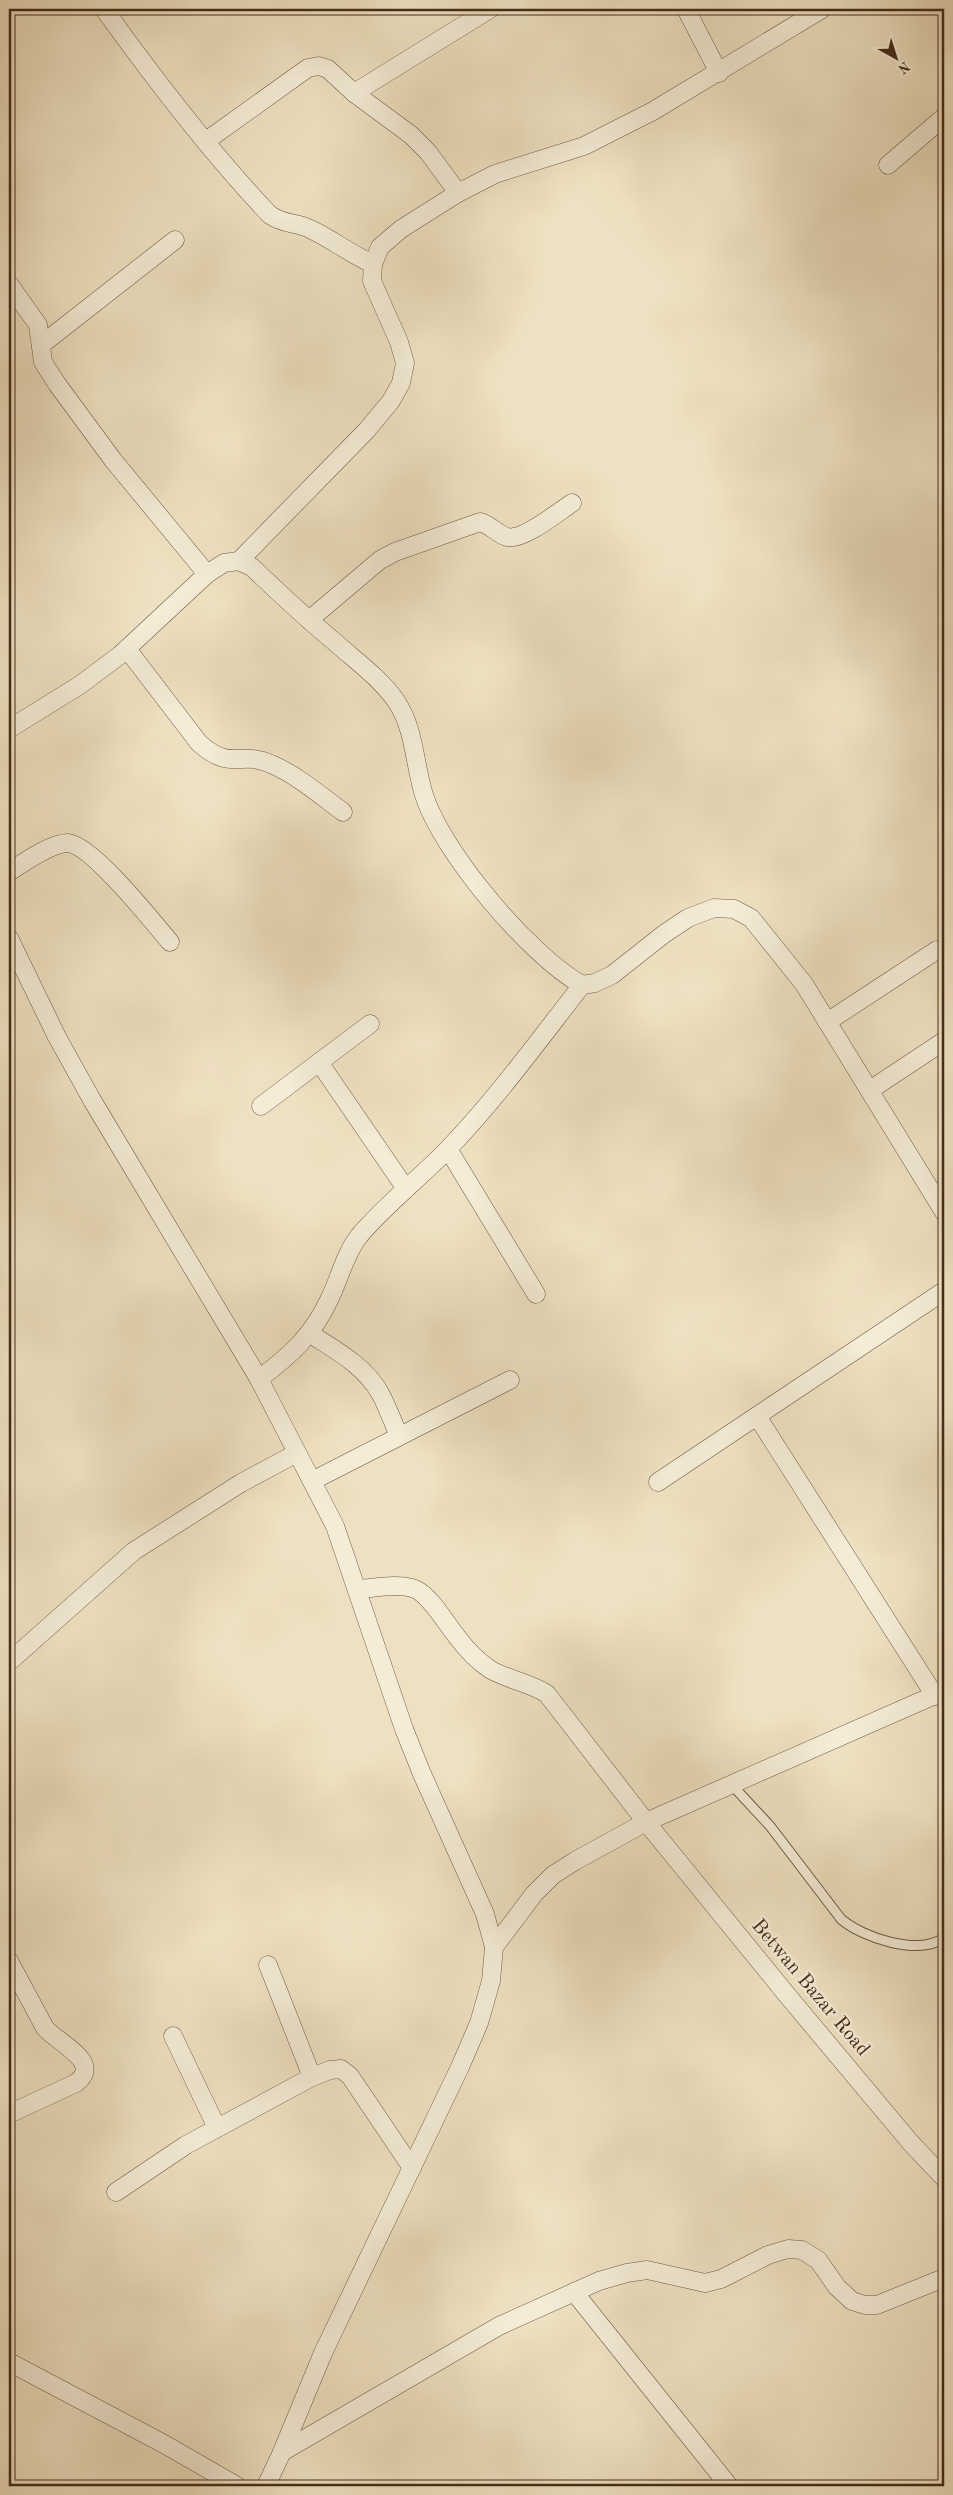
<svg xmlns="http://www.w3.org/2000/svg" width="953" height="2495" font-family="'Old Standard TT',serif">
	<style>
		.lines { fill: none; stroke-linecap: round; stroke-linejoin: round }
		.service-casing { stroke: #6e5944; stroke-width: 11 }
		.minor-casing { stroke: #6e5944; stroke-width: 19 }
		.service { stroke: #f4ecd7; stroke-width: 9 }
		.minor { stroke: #f4ecd7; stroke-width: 18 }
		.labels { text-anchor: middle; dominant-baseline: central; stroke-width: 5; stroke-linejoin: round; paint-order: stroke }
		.street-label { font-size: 20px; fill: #442c1b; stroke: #f4ecd7 }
	</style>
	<rect width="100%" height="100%" fill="#eee1c1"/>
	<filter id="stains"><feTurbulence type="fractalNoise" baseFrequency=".004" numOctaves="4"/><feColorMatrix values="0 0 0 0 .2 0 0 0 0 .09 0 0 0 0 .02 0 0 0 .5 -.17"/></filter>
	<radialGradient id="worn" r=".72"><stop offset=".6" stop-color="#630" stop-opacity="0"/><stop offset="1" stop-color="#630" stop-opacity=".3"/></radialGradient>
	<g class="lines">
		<defs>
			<path id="service" d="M732 1785 770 1826 841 1919C863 1938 918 1956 944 1938"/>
			<g id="minor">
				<path d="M104 9C155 80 209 151 270 215 285 225 296 222 310 229 332 239 350 254 373 264"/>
				<path d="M686 9 719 73"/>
				<path d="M354 93 490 9"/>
				<path d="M206 141 298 75 308 68 319 66 328 69 354 93 411 135 428 152 458 193"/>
				<path d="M888 165 944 117"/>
				<path d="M9 284 38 325 43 362 57 384 113 460 207 574"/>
				<path d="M41 345 175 240"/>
				<path d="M239 561 366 431 391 401 401 383 405 363 399 342 372 281 373 264 380 247 401 229 458 193 495 174 584 146 653 111 822 9"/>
				<path d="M309 620 380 560 395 552 480 522C491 525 497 534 507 537 523 541 558 512 572 503"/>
				<path d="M127 649 199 743C231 772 241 750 271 764 297 775 320 795 343 812"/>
				<path d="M9 729 80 685 120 655 207 574 224 563 239 561 252 567C279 593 307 619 336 643 356 661 381 679 396 701 415 729 414 763 424 795 442 852 529 955 582 985L595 983 612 975 664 934 688 918 714 908 734 909 751 918 804 984 944 1212"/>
				<path d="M9 872C23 863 51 843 68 843 92 845 153 922 170 942"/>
				<path d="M9 938 57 1037 92 1100 259 1379 335 1526 404 1729 422 1774 485 1914 494 1947 491 1981 479 2023 460 2067 323 2353 282 2452 266 2486"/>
				<path d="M827 1022 937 950"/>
				<path d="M319 1062 406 1189"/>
				<path d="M870 1090 944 1041"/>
				<path d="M261 1106 370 1024"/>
				<path d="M448 1149 536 1294"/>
				<path d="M309 1333C335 1350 364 1365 380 1393 387 1406 393 1422 399 1436"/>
				<path d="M259 1379C291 1355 313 1335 330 1298 340 1277 345 1254 359 1236 386 1204 419 1179 448 1149 497 1098 539 1040 582 985"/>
				<path d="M757 1416 935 1696"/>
				<path d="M312 1481 510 1380"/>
				<path d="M658 1482 944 1291"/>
				<path d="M358 1589C376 1588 397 1583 415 1589 430 1595 447 1625 458 1638 466 1649 479 1662 491 1670 509 1680 530 1683 547 1694L646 1822 787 1995 910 2142 944 2178"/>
				<path d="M9 1662 134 1551 241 1483 297 1453"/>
				<path d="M494 1947 534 1894 553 1875 575 1861 646 1822 944 1691"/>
				<path d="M9 1961 45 2028C56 2042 104 2062 76 2083L9 2114"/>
				<path d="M268 1965 312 2077"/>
				<path d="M173 2036 217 2128"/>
				<path d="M116 2192 186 2145 312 2077 330 2070 341 2069 350 2076 412 2168"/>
				<path d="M574 2292 729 2486"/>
				<path d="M9 2362 164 2444 237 2486"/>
				<path d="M282 2452 499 2326 599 2281 627 2273 647 2270 705 2283 721 2279 768 2255 788 2249 802 2250 818 2260 837 2287 852 2301 865 2305H877L944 2278"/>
			</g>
		</defs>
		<use href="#service" class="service-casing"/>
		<use href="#minor" class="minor-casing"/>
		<use href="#service" class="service"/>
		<use href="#minor" class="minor"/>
	</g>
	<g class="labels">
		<g class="street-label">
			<text transform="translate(810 1988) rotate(50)">Betwan Bazar Road</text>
		</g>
	</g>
	<rect width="953" height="2495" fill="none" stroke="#eee1c1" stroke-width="30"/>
	<rect x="10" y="10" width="933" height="2475" fill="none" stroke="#442c1b" stroke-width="2.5"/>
	<rect x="15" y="15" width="923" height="2465" fill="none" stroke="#442c1b"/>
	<g transform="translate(896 58) rotate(141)" stroke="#f4ecd7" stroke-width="4" paint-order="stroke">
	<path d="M0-4L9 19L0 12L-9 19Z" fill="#442c1b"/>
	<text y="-8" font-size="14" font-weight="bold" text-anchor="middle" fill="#442c1b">N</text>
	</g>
	<rect width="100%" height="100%" filter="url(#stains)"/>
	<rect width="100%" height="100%" fill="url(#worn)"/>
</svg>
